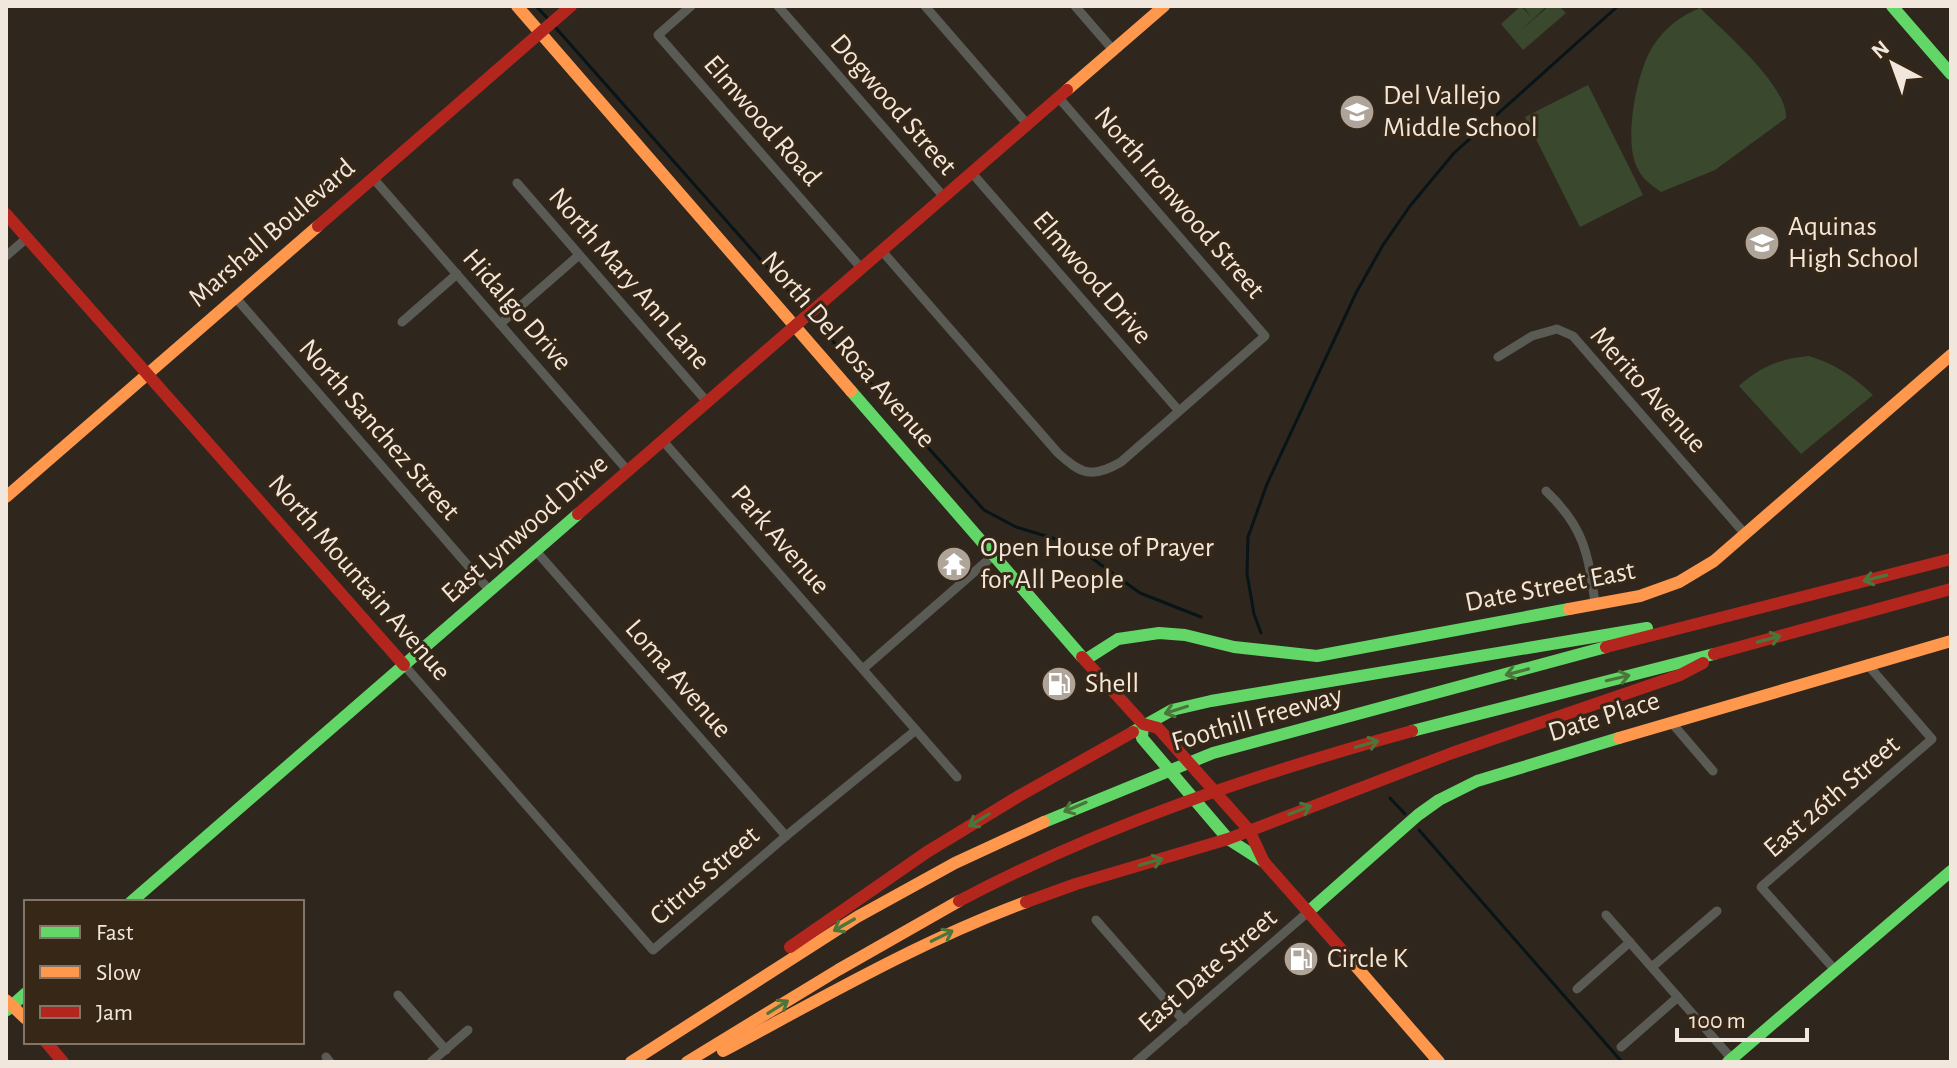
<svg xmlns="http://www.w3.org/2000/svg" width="1957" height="1068" font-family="'Alegreya Sans',sans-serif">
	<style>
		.green { fill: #3a482e }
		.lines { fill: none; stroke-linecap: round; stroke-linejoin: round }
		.stream { stroke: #071418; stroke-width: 3 }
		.street { stroke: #5a5b55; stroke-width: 9 }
		.fast { stroke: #63d668; stroke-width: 12 }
		.slow { stroke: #ff974d; stroke-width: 12 }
		.jam { stroke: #b3261e; stroke-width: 12 }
		.oneway { stroke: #4b763b }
		.labels { text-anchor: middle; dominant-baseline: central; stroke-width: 6; stroke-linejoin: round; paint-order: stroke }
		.poi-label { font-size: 28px; fill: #f2e7dd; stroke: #372716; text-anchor: start }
		.street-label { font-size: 28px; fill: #f2e7dd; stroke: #372716 }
	</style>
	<rect width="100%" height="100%" fill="#2f271e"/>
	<g class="green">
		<path d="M1521 6 1532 18 1523 6H1547L1520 31 1549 6H1559L1566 13 1523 50 1501 24Z"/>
		<path d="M1700 8C1723 31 1788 86 1786 118L1715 170 1661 192C1650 184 1641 178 1636 165 1624 137 1637 71 1653 46 1665 28 1680 16 1700 8Z"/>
		<path d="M1588 85 1643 195 1580 227 1525 117Z"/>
		<path d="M1809 356C1835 364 1853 376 1873 395L1801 454 1739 386C1761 366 1780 359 1809 356Z"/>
	</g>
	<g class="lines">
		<g class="stream">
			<path d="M536 6 550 21"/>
			<path d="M555 27 807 312"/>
			<path d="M812 318 984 510 1016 527 1059 540 1079 549 1140 593 1201 617"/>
			<path d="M1261 633 1254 614 1247 574 1248 537 1267 484 1356 293 1383 245 1410 206 1454 153 1618 6"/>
			<path d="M1390 798 1405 814"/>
			<path d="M1419 830 1622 1062"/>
		</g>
		<g class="street">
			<path d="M691 6 658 35 862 269"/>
			<path d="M778 6 944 197"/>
			<path d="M925 6 1028 125"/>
			<path d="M1075 6 1114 51"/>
			<path d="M972 173 1179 411"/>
			<path d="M373 178 628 471"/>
			<path d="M517 183 708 403"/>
			<path d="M882 251 1058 453C1081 474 1092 479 1121 462L1265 336 1059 98"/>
			<path d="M6 256 27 238"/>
			<path d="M235 297 490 591"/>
			<path d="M402 322 457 274"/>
			<path d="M500 324 579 255"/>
			<path d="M1498 357 1532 336 1557 329 1573 336 1745 534"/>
			<path d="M663 441 957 777"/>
			<path d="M1546 491C1584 527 1588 553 1595 603"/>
			<path d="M536 551 786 836"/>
			<path d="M404 665 653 950 786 836 916 730"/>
			<path d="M864 668 995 554"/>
			<path d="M1671 722 1713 771"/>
			<path d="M1606 915 1732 1059"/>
			<path d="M1096 920 1184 1021"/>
			<path d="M1652 967 1717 911"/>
			<path d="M1835 970 1761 887 1932 739 1867 664"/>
			<path d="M1577 989 1630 942"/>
			<path d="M398 995 446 1050"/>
			<path d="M1621 1047 1678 997"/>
			<path d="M326 1057 330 1062"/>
			<path d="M431 1062 468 1030"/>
			<path d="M1136 1062 1308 912"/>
		</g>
		<g class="fast">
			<path d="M1892 6 1951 74"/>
			<path d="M851 391 1082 657"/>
			<path d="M1085 660 1118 639 1159 633 1185 635 1234 647 1317 656 1569 609"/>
			<path d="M1143 724 1142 738 1228 839 1264 862"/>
			<path d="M1412 731 1714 654"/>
			<path d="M1133 732 1172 710 1211 701 1647 628"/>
			<path d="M1044 822 1213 753 1606 647"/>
			<path d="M131 902 578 514"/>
			<path d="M1308 912 1418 815 1439 800 1477 781 1619 738"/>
			<path d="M7 1010 26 993"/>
			<path d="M1728 1062 1951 871"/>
		</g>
		<g class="slow">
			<path d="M517 6 851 391"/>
			<path d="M1067 90 1164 6"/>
			<path d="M6 497 318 226"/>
			<path d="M1569 609 1640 596 1679 582 1714 561 1951 355"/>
			<path d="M1619 738 1951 641"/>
			<path d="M1347 956 1439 1062"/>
			<path d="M6 1000 26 1019"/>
			<path d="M723 1051C822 998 920 941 1026 902"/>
			<path d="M631 1062 857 917 955 863 1044 822"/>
			<path d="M687 1062 838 970 959 901"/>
		</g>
		<g class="jam">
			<path d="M6 214 404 665"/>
			<path d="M318 226 571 6"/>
			<path d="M578 514 1067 90"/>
			<path d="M1606 647 1951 559"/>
			<path d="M1714 654 1951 589"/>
			<path d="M1082 657 1143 724 1158 728 1249 830 1264 862 1347 956"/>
			<path d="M959 901C1103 825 1256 774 1412 731"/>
			<path d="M1026 902 1076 884 1228 839 1452 753 1680 675 1703 663"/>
			<path d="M790 947 927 852 1019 796 1133 732"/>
			<path d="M46 1042 63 1062"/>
		</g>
	</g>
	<defs><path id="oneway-shaft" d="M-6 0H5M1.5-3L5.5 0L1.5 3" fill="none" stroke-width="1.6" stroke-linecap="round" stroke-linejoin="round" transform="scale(2)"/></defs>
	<g class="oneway">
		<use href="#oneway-shaft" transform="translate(1875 578) rotate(166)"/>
		<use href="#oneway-shaft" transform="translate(1769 639) rotate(-15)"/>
		<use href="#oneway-shaft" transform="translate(1517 672) rotate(165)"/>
		<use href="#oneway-shaft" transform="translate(1618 678) rotate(-13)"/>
		<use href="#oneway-shaft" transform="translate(1176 710) rotate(162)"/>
		<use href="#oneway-shaft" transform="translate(1367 744) rotate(-16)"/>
		<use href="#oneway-shaft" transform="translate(1075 807) rotate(157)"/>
		<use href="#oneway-shaft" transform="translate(1300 810) rotate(-21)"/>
		<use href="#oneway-shaft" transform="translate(979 820) rotate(149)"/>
		<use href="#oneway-shaft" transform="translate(1151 862) rotate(-16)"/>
		<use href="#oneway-shaft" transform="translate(844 925) rotate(150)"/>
		<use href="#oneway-shaft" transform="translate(942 936) rotate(-26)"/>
		<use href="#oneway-shaft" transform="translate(778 1007) rotate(-32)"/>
	</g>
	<defs>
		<symbol id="school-disc" viewBox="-11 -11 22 22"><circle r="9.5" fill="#aea49a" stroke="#372716"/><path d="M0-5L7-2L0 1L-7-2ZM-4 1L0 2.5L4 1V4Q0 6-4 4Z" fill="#fff"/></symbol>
		<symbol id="temple-disc" viewBox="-11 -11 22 22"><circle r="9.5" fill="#aea49a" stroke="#372716"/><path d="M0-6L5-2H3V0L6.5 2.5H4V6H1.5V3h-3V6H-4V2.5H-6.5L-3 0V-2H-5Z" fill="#fff"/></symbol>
		<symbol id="fuel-disc" viewBox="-11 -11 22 22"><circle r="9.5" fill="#aea49a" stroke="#372716"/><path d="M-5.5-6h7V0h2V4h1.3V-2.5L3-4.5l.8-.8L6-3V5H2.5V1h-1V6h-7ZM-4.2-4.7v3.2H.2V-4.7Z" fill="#fff"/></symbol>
	</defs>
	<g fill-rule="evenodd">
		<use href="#school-disc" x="1337" y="92" width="40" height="40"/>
		<use href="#school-disc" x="1742" y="223" width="40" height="40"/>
		<use href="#temple-disc" x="934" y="544" width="40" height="40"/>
		<use href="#fuel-disc" x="1039" y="664" width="40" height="40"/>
		<use href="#fuel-disc" x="1281" y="939" width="40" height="40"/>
	</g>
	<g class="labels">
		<g class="poi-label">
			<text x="1383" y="96">Del Vallejo<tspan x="1383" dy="32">Middle School</tspan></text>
			<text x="1788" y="227">Aquinas<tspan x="1788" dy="32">High School</tspan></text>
			<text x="980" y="548">Open House of Prayer<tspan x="980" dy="32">for All People</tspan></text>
			<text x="1085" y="684">Shell</text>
			<text x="1327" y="959">Circle K</text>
		</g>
		<g class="street-label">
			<text transform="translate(893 105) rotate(49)">Dogwood Street</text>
			<text transform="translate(762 121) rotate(49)">Elmwood Road</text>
			<text transform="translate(1179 203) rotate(49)">North Ironwood Street</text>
			<text transform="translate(272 233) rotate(-41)">Marshall Boulevard</text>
			<text transform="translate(1092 278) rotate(49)">Elmwood Drive</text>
			<text transform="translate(629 279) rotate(49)">North Mary Ann Lane</text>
			<text transform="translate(517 310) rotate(49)">Hidalgo Drive</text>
			<text transform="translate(848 350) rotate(49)">North Del Rosa Avenue</text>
			<text transform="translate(1648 390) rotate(48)">Merito Avenue</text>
			<text transform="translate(379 430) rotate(49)">North Sanchez Street</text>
			<text transform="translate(525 529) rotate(-41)">East Lynwood Drive</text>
			<text transform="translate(780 540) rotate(49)">Park Avenue</text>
			<text transform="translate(359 578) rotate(49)">North Mountain Avenue</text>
			<text transform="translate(1550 587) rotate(-11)">Date Street East</text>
			<text transform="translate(678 679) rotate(49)">Loma Avenue</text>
			<text transform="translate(1604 717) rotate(-17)">Date Place</text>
			<text transform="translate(1257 719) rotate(-16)">Foothill Freeway</text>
			<text transform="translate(1832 797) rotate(-41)">East 26th Street</text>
			<text transform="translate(705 876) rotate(-41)">Citrus Street</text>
			<text transform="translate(1208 971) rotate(-41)">East Date Street</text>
		</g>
	</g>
	<rect width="1957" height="1068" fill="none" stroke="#f2e7dd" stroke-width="16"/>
	<rect x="24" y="900" width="280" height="144" fill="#372716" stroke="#827466" stroke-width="2"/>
	<rect x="40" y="926" width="40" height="12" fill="#63d668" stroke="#827466" stroke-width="2"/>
	<text x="96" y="940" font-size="24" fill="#f2e7dd">Fast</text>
	<rect x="40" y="966" width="40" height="12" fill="#ff974d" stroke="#827466" stroke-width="2"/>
	<text x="96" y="980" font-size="24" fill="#f2e7dd">Slow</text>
	<rect x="40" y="1006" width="40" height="12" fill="#b3261e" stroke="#827466" stroke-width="2"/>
	<text x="96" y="1020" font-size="24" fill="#f2e7dd">Jam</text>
	<g transform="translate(1893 64) rotate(319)" stroke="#372716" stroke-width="6" paint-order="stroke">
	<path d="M0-6L14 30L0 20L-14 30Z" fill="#f2e7dd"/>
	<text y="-12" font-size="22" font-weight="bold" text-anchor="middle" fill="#f2e7dd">N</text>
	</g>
	<path d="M1677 1028v12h130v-12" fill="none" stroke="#f2e7dd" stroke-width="4"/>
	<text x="1689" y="1028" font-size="24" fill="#f2e7dd" stroke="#372716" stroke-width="6" paint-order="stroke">100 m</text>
</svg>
